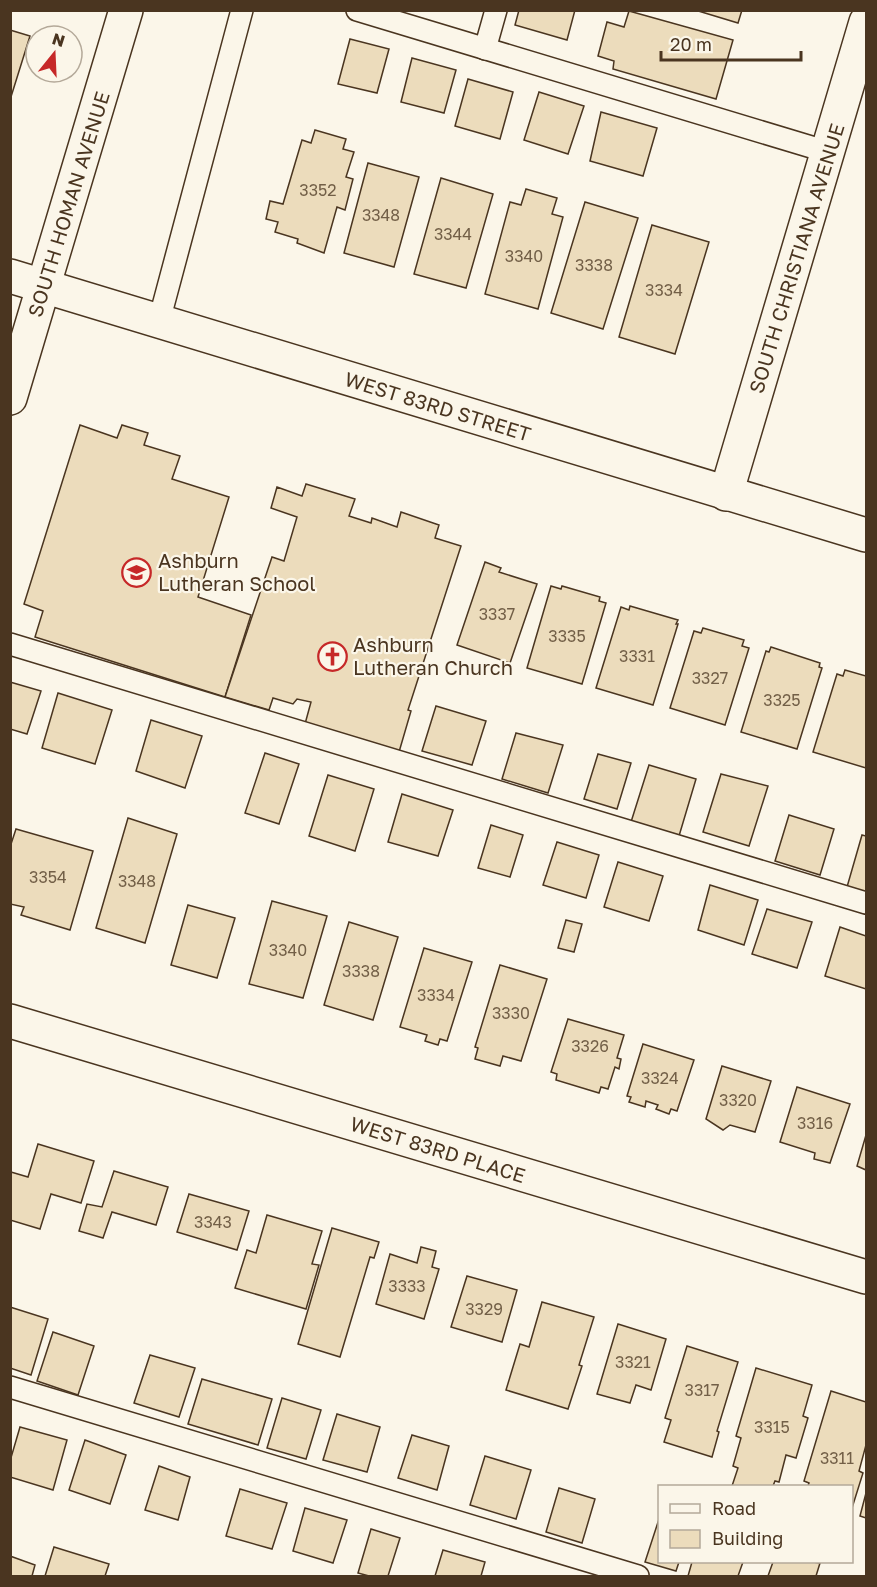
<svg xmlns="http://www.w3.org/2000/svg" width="877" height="1587" font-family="'Golos Text',sans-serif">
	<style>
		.building { fill: #ecdcbc; stroke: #4a3520; stroke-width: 1.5 }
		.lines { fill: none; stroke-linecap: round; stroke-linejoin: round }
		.lane-casing { stroke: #4a3520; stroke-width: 24 }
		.street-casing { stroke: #4a3520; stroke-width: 36 }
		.lane { stroke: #fbf6e9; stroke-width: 21 }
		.street { stroke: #fbf6e9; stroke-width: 33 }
		.labels { text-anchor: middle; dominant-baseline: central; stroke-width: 4.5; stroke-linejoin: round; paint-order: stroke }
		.number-label { font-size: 16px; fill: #725f47 }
		.street-label { font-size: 20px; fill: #4a3520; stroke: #fbf6e9 }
		.poi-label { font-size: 20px; fill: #4a3520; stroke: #fbf6e9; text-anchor: start }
	</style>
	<rect width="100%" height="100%" fill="#fbf6e9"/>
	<g class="building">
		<path d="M519 10H575L567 40 515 25Z"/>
		<path d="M695 10H742L738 23Z"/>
		<path d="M629 11 733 40 716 99 613 69 614 61 598 56 607 22 624 27Z"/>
		<path d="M10 30 30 36 10 100Z"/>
		<path d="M350 39 389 49 377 93 338 84Z"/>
		<path d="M412 58 456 70 444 113 401 102Z"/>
		<path d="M468 79 513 92 500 139 455 126Z"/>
		<path d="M539 92 584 106 568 154 524 140Z"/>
		<path d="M601 112 657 128 643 176 590 161Z"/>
		<path d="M315 130 346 139 343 149 354 152 346 177 353 179 345 210 337 207 324 253 297 243 298 239 275 232 278 222 266 219 270 201 283 204 302 140 311 143Z"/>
		<path d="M368 163 419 177 394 267 344 253Z"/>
		<path d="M441 178 493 194 466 288 414 274Z"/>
		<path d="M526 189 557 198 552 214 563 217 538 309 485 294 510 202 521 205Z"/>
		<path d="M585 202 638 218 603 329 551 313Z"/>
		<path d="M652 225 709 242 675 354 619 337Z"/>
		<path d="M80 425 117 438 122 425 148 433 144 445 180 456 172 479 229 497 198 597 251 615 225 697 35 637 43 611 24 604Z"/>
		<path d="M306 484 355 499 349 516 371 523 372 518 397 527 401 512 439 525 435 538 461 546 408 710 411 711 399 752 305 724 311 702 297 699 293 704 273 698 269 710 225 697 272 557 284 561 297 517 271 508 277 487 302 496Z"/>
		<path d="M485 562 501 568 499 572 537 584 510 663 457 645Z"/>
		<path d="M551 586 561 589 562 586 600 597 599 601 606 603 582 684 527 668Z"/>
		<path d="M630 606 678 620 676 624H678L653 705 596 688 621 607 629 610Z"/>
		<path d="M703 628 744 640 742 646 749 648 725 725 670 708 694 631 701 633Z"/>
		<path d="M771 647 820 663 819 667 822 668 797 749 741 732 766 651 769 652Z"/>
		<path d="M845 670 866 676V768L813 752 837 674 843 676Z"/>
		<path d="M10 682 41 691 27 734 10 729Z"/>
		<path d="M58 693 112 710 95 764 42 748Z"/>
		<path d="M436 706 486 721 472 765 422 751Z"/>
		<path d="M151 720 202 736 185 788 136 771Z"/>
		<path d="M516 733 563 745 548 793 502 779Z"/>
		<path d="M265 753 299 764 279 824 245 813Z"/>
		<path d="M598 754 631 763 617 809 584 799Z"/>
		<path d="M649 765 696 779 679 836 631 822Z"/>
		<path d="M721 774 768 786 749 846 703 832Z"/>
		<path d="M328 775 374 789 355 851 309 836Z"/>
		<path d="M402 794 453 810 438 856 388 842Z"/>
		<path d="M789 815 834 829 820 875 775 861Z"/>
		<path d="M128 818 177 834 145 943 96 928Z"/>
		<path d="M491 825 523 835 510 877 478 868Z"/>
		<path d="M16 829 93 851 70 930 21 915 24 907 10 904V847Z"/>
		<path d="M862 835 866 836V893L847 887Z"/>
		<path d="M557 842 599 855 586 898 543 885Z"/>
		<path d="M618 862 663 876 649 921 604 907Z"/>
		<path d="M710 885 758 900 744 945 698 930Z"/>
		<path d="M272 901 327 916 303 998 249 984Z"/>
		<path d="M188 905 235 918 217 978 171 965Z"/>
		<path d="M767 909 812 922 797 968 752 954Z"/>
		<path d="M566 920 582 924 574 952 558 948Z"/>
		<path d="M349 922 398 937 373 1020 324 1005Z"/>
		<path d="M840 927 866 936V989L825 976Z"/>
		<path d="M424 948 472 962 447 1041 440 1039 438 1045 425 1041 427 1035 400 1027Z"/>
		<path d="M500 965 547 979 521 1061 503 1056 500 1066 475 1059 478 1048 475 1047Z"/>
		<path d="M568 1019 624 1035 617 1058 621 1059 619 1069 615 1067 608 1089 601 1087 599 1093 556 1080 557 1074 551 1072Z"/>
		<path d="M643 1044 694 1060 677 1111 671 1109 669 1114 656 1109 658 1105 646 1101 645 1107 629 1102 631 1097 627 1096Z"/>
		<path d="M722 1066 771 1081 755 1132 730 1125 723 1130 706 1119Z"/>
		<path d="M797 1087 850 1104 830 1163 814 1159 815 1153 780 1142Z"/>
		<path d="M866 1135V1170L857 1166Z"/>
		<path d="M38 1144 94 1161 81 1203 51 1194 40 1229 10 1220 11 1172 28 1177Z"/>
		<path d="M114 1171 168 1187 156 1225 112 1212 103 1238 79 1231 87 1204 102 1207Z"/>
		<path d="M189 1194 249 1211 237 1250 177 1232Z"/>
		<path d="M267 1215 322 1231 312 1264 319 1265 306 1309 235 1288 247 1250 256 1253Z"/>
		<path d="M332 1228 379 1242 374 1258 370 1257 340 1357 298 1344Z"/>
		<path d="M421 1247 436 1251 432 1267 439 1269 424 1319 376 1304 390 1254 417 1263Z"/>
		<path d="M467 1276 517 1290 502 1342 451 1327Z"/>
		<path d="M542 1302 594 1317 579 1365 582 1366 568 1409 506 1390 520 1344 529 1347Z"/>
		<path d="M10 1307 48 1319 31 1375 10 1368Z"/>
		<path d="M618 1324 666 1339 651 1390 636 1385 630 1403 597 1394Z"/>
		<path d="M53 1332 94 1346 78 1395 37 1381Z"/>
		<path d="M687 1346 738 1362 717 1431 719 1432 712 1457 664 1442 671 1420 665 1418Z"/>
		<path d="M150 1355 195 1368 179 1417 134 1403Z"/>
		<path d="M756 1368 812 1385 803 1416 808 1418 796 1458 786 1455 779 1482 775 1481 773 1486H732L738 1468 733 1466 741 1438 736 1436Z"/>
		<path d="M202 1379 272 1399 258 1445 188 1424Z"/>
		<path d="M831 1391 866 1402V1445L859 1471 863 1473 852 1508V1486H808L809 1483 804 1481Z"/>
		<path d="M282 1398 321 1410 306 1459 267 1448Z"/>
		<path d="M337 1414 380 1427 367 1472 323 1460Z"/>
		<path d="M20 1427 67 1440 53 1490 10 1477V1461Z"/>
		<path d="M412 1435 449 1446 437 1490 398 1478Z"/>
		<path d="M85 1440 126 1455 110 1504 69 1490Z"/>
		<path d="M485 1456 531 1470 516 1519 470 1505Z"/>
		<path d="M159 1466 190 1477 178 1520 145 1510Z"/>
		<path d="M559 1488 595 1499 582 1543 546 1532Z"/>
		<path d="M240 1489 287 1503 272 1549 226 1536Z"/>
		<path d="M866 1493V1518L860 1516Z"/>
		<path d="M305 1508 347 1520 333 1563 293 1551Z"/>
		<path d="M660 1516V1562H679L676 1571 645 1562Z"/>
		<path d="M371 1529 400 1538 388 1576H369L358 1573Z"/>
		<path d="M54 1547 109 1564 105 1576H45Z"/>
		<path d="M443 1550 485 1562 481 1576H435Z"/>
		<path d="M10 1556 35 1565 32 1576H10Z"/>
		<path d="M692 1562H743L738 1576H688Z"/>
		<path d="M773 1562H813L820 1563 816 1576H768Z"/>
	</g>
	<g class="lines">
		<defs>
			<g id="lane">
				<path d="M357 10 828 152"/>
				<path d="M485 49 496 10"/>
				<path d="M159 321 242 10"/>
				<path d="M10 644 866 903"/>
				<path d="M10 1387 638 1576"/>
			</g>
			<g id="street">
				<path d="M10 276 866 535"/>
				<path d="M10 398 126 10"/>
				<path d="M726 494 866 22"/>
				<path d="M10 1021 866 1277"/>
			</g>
		</defs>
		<use href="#lane" class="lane-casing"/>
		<use href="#street" class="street-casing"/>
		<use href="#lane" class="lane"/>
		<use href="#street" class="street"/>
	</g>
	<defs>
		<symbol id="school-ring" viewBox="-11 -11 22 22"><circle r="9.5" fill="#fbf6e9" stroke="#c62828" stroke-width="1.5"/><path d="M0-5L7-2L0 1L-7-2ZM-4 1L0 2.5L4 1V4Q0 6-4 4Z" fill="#c62828"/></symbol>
		<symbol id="church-ring" viewBox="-11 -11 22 22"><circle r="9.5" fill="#fbf6e9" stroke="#c62828" stroke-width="1.5"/><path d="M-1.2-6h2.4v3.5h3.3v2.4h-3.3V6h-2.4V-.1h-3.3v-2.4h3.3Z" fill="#c62828"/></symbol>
	</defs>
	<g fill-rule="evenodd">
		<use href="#school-ring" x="120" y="556" width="33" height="33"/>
		<use href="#church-ring" x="316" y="640" width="33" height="33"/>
	</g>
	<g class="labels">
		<g class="number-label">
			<text x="318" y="190">3352</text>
			<text x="381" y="215">3348</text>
			<text x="453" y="234">3344</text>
			<text x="524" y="256">3340</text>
			<text x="594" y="265">3338</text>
			<text x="664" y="290">3334</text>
			<text x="497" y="614">3337</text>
			<text x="567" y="636">3335</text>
			<text x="637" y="656">3331</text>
			<text x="710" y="678">3327</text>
			<text x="782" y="700">3325</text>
			<text x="48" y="877">3354</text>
			<text x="137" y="881">3348</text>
			<text x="288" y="950">3340</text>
			<text x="361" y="971">3338</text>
			<text x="436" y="995">3334</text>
			<text x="511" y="1013">3330</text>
			<text x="590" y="1046">3326</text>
			<text x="660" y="1078">3324</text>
			<text x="738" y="1100">3320</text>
			<text x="815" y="1123">3316</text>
			<text x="213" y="1222">3343</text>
			<text x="407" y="1286">3333</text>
			<text x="484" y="1309">3329</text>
			<text x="633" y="1362">3321</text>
			<text x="702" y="1390">3317</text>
			<text x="772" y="1427">3315</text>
			<text x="837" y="1458">3311</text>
		</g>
		<g class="street-label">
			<text transform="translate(68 204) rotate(-73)">SOUTH HOMAN AVENUE</text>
			<text transform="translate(796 258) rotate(-73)">SOUTH CHRISTIANA AVENUE</text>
			<text transform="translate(438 406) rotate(17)">WEST 83RD STREET</text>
			<text transform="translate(438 1149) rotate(17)">WEST 83RD PLACE</text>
		</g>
		<g class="poi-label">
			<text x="158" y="560">Ashburn<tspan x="158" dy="23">Lutheran School</tspan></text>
			<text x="353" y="644">Ashburn<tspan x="353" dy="23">Lutheran Church</tspan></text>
		</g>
	</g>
	<rect width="877" height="1587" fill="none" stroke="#4a3520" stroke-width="24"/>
	<rect x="658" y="1485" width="195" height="78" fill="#fbf6e9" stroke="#b4a999" stroke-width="1.5"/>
	<rect x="670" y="1504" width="30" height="9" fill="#fbf6e9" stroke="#b4a999" stroke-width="1.5"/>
	<text x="712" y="1515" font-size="18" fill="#4a3520">Road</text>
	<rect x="670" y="1530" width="30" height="18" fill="#ecdcbc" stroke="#b4a999" stroke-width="1.5"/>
	<text x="712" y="1545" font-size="18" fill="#4a3520">Building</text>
	<g transform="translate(54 54) rotate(18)"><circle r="28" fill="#fbf6e9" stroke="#b4a999" stroke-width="1.5"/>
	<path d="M0-4.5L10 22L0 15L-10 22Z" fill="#c62828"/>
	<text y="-9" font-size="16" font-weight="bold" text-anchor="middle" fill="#4a3520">N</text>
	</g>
	<path d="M661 51v9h140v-9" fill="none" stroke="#4a3520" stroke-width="3"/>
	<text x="670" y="51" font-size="18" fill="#4a3520" stroke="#fbf6e9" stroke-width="4.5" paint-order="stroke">20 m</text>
</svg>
